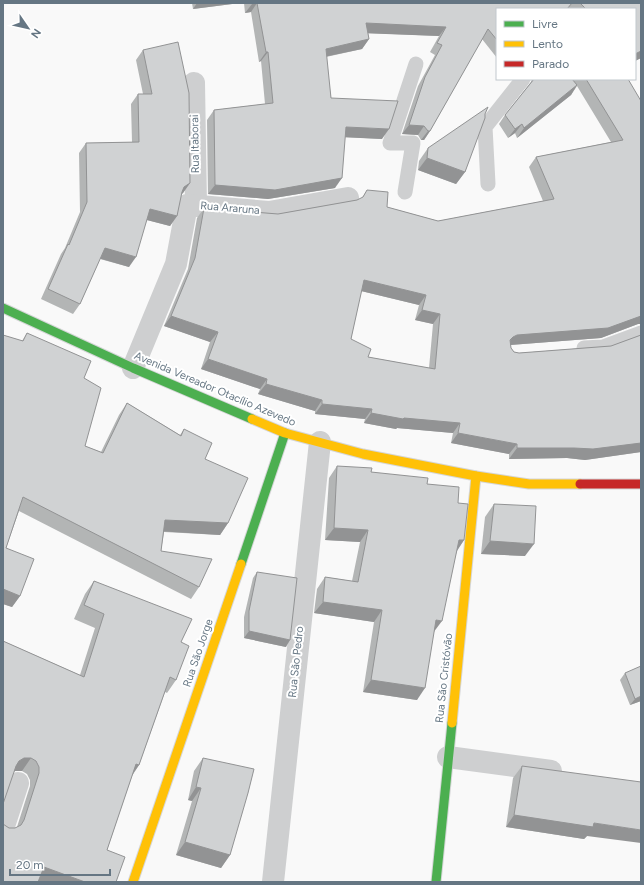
<svg xmlns="http://www.w3.org/2000/svg" width="644" height="885" font-family="Figtree,sans-serif">
	<style>
		.lines { fill: none; stroke-linecap: round; stroke-linejoin: round }
		.fast-casing { stroke: #d5d6d7; stroke-width: 11 }
		.slow-casing { stroke: #d5d6d7; stroke-width: 11 }
		.jam-casing { stroke: #d5d6d7; stroke-width: 11 }
		.lane { stroke: #cecfd0; stroke-width: 15 }
		.street { stroke: #cecfd0; stroke-width: 22 }
		.fast { stroke: #4caf50; stroke-width: 9 }
		.slow { stroke: #ffc107; stroke-width: 9 }
		.jam { stroke: #c62828; stroke-width: 9 }
		.wall { fill: #b3b5b5; fill-rule: evenodd }
		.shaded-wall { fill: #929394 }
		.building { fill: #d0d2d3; stroke: #929394; fill-rule: evenodd }
		.labels { text-anchor: middle; dominant-baseline: central; stroke-width: 4; stroke-linejoin: round; paint-order: stroke }
		.street-label { font-size: 11px; fill: #657683; stroke: #fff }
	</style>
	<rect width="100%" height="100%" fill="#f9f9f9"/>
	<g class="lines">
		<defs>
			<g id="fast">
				<path d="M3 308 133 368 252 419"/>
				<path d="M241 564 285 433"/>
				<path d="M436 882 452 723"/>
			</g>
			<g id="slow">
				<path d="M252 419 285 433 363 454 476 476 529 484H580"/>
				<path d="M452 723 476 476"/>
				<path d="M133 882 241 564"/>
			</g>
			<path id="jam" d="M580 484H641"/>
		</defs>
		<use href="#fast" class="fast-casing"/>
		<use href="#slow" class="slow-casing"/>
		<use href="#jam" class="jam-casing"/>
		<g class="lane">
			<path d="M488 184 485 127 523 79"/>
			<path d="M405 192 413 143H390L416 64"/>
			<path d="M584 348 603 347 641 333"/>
		</g>
		<g class="street">
			<path d="M194 83 196 205"/>
			<path d="M133 368 176 264 187 205 269 212 348 198"/>
			<path d="M448 757 551 771"/>
			<path d="M3 829 18 783"/>
			<path d="M273 882 320 442"/>
		</g>
		<use href="#fast" class="fast"/>
		<use href="#slow" class="slow"/>
		<use href="#jam" class="jam"/>
	</g>
	<g class="wall">
		<path d="M192 3H240L193 9Z"/>
		<path d="M244 3H641V58L635 61V9H571L569 8 568 9H497V58L482 39 430 131 424 140H421L418 135 402 134 418 86 435 55 430 52 439 36 368 33 369 39 362 49 326 57 331 98 382 139 345 137 335 188 268 199 208 194 207 120 214 110 265 104 261 61 259 62 251 12 245 13Z"/>
		<path d="M143 50 190 183 183 193 181 194 177 216 170 226 147 220 129 267 100 259 80 304 73 314 41 299 61 254 65 248 80 212 79 153 86 143 132 142 131 104 138 94H143L136 60Z"/>
		<path d="M532 79H572L573 80 574 79H628L638 324 601 338 510 345 511 348 514 352 519 353 611 346 641 335V452L585 460 567 458 509 459V454L451 443 453 433 397 428 396 429 364 423 365 419 315 414V411L258 394 260 389 201 369 210 342 164 326 188 269 197 218 204 208 278 214 357 200 362 198 367 190 387 207 438 221 543 201 529 167 536 157 611 142 577 86 571 95 517 138 515 133 508 138 499 124 505 115 531 82ZM361 291 419 305 415 320 433 324 429 368 368 357 351 339Z"/>
		<path d="M485 114 465 172 456 184 418 170 419 161 428 148Z"/>
		<path d="M27 333 84 378 85 446 101 452 119 415 127 403 180 435 184 429 205 459 228 523 220 535 164 532 161 551 199 587 191 599 19 511 6 548 20 596 12 607 3 604V335L22 341Z"/>
		<path d="M337 466 371 472 427 484 458 503 464 540 457 551 434 632 417 700 363 692 374 622 314 613 317 589 325 577 352 581 360 542 325 540 329 478Z"/>
		<path d="M494 504 525 556 481 554 485 517Z"/>
		<path d="M257 572 286 647 244 638V617L253 578Z"/>
		<path d="M94 581 181 642 176 680 167 693 165 692 139 765 132 776 107 850 116 882H40L38 881 9 828H15L17 827 30 786V780L27 774 22 771H15L14 772 3 641 80 675 95 628 74 619 85 594Z"/>
		<path d="M625 673 641 701 630 705 620 680Z"/>
		<path d="M203 758 230 855 221 868 176 855 192 801 188 800 194 771Z"/>
		<path d="M522 766 587 836 584 839 506 827 513 778Z"/>
	</g>
	<g class="shaded-wall">
		<path d="M197 3H240L193 9Z"/>
		<path d="M257 3 251 12 245 13 252 4Z"/>
		<path d="M366 23 446 27 439 36 359 33Z"/>
		<path d="M369 39 362 49 319 58 326 49Z"/>
		<path d="M641 51V58L635 61V54Z"/>
		<path d="M266 52H268L261 61 259 62Z"/>
		<path d="M577 85 571 95 517 138 524 128Z"/>
		<path d="M522 124 515 133 508 138 515 129Z"/>
		<path d="M409 125 424 126 418 135 402 134Z"/>
		<path d="M346 127 389 129 382 139 339 137Z"/>
		<path d="M428 131H430L424 140H421Z"/>
		<path d="M427 158 465 172 456 184 418 170Z"/>
		<path d="M342 178 335 188 268 199 208 194 215 185Z"/>
		<path d="M190 183 183 193 178 197 184 187Z"/>
		<path d="M150 209 177 216 170 226 143 219Z"/>
		<path d="M105 248 136 257 129 267 98 258Z"/>
		<path d="M364 280 426 295 419 305 357 290Z"/>
		<path d="M422 310 440 314 433 324 415 320Z"/>
		<path d="M171 316 218 332 210 342 164 326Z"/>
		<path d="M641 316V324H638L601 338 510 345 503 350 513 337 517 335Z"/>
		<path d="M208 359 267 379 260 389 201 369Z"/>
		<path d="M266 384 322 400 315 411 258 394Z"/>
		<path d="M322 404 372 409 365 419 315 414Z"/>
		<path d="M371 413 460 423 453 433 397 428 396 429 364 423Z"/>
		<path d="M458 433 517 444 509 454 451 443Z"/>
		<path d="M641 443V452L585 460 567 458 509 459 517 448Z"/>
		<path d="M165 520 228 523 220 535 157 531Z"/>
		<path d="M334 528 368 530 360 542 325 540Z"/>
		<path d="M459 540H464L456 552Z"/>
		<path d="M490 541 534 544 525 556 481 554Z"/>
		<path d="M3 589 20 596 12 607 3 604Z"/>
		<path d="M323 602 382 610 374 622 314 613Z"/>
		<path d="M436 620 442 621 433 633Z"/>
		<path d="M249 631 290 640 286 647 244 638Z"/>
		<path d="M371 680 425 688 417 700 363 692Z"/>
		<path d="M641 696V701L630 705 635 699Z"/>
		<path d="M24 758H31L22 771H15L9 774 19 761Z"/>
		<path d="M136 764 139 765 130 778Z"/>
		<path d="M196 787 201 788 192 801 188 800Z"/>
		<path d="M514 815 594 823 641 830V843L587 836 584 839 506 827Z"/>
		<path d="M185 842 230 855 221 868 176 855Z"/>
		<path d="M44 867 85 882H40L34 880Z"/>
	</g>
	<g class="building">
		<path d="M257 3H572L567 9H497V40L488 29 430 131H428L424 126 409 125 425 77 442 45 437 43 446 27 366 23 369 39 326 49 331 98 398 101 389 129 346 127 342 178 275 190 215 185 214 110 273 103 268 52H266Z"/>
		<path d="M580 3H641V51L635 54V9H586Z"/>
		<path d="M178 42 189 93 190 183 184 187 182 192 177 216 150 209 136 257 105 248 80 304 48 289 68 244 69 245 87 202 86 143 139 142 138 94H152L143 50Z"/>
		<path d="M534 79H572L577 85 524 128 522 124 515 129 505 115Z"/>
		<path d="M586 79H628L641 101V316L608 328 517 335 513 337 510 340 511 348 514 352 519 353 611 346 641 335V443L593 449 574 448H517V444L458 433 460 423 404 418 403 419 371 413 372 409 322 404V400L266 384 267 379 208 359 218 332 171 316 195 258 204 208 278 214 357 200 363 197 367 190 388 192 387 207 438 221 554 199 536 157 623 140ZM364 280 426 295 422 310 440 314 435 369 368 357 371 349 351 339Z"/>
		<path d="M488 107 485 114V118L465 172 427 158 428 148Z"/>
		<path d="M27 333 91 361 84 378 101 388 85 446 103 453 127 403 181 436 184 429 212 443 205 459 248 478 228 523 165 520 161 551 212 559 199 587 23 497 6 548 34 559 20 596 3 589V335L23 341Z"/>
		<path d="M337 466 372 468 371 472 428 478 427 484 459 487 458 503 468 504 464 540H459L442 621 436 620 425 688 371 680 382 610 323 602 325 577 358 582 368 530 334 528Z"/>
		<path d="M494 504 536 506 534 544 490 541Z"/>
		<path d="M257 572 297 578 290 640 249 631V611Z"/>
		<path d="M94 581 192 619 181 642 189 646 176 680 170 677 139 765 136 764 107 850 125 857 116 882H85L44 867 38 882H3V824L9 828H15L21 825 24 820 39 773V767L36 761 31 758H24L19 761 16 766 3 804V641L84 677 104 614 84 605Z"/>
		<path d="M641 666V696L635 699 625 673Z"/>
		<path d="M203 758 254 769 248 793 230 855 185 842 201 788 196 787Z"/>
		<path d="M522 766 641 782V830L594 823 593 827 514 815Z"/>
	</g>
	<g class="labels">
		<g class="street-label">
			<text transform="translate(195 144) rotate(-91)">Rua Itaborai</text>
			<text transform="translate(230 208) rotate(5)">Rua Araruna</text>
			<text transform="translate(215 389) rotate(23)">Avenida Vereador Otacílio Azevedo</text>
			<text transform="translate(198 653) rotate(-71)">Rua São Jorge</text>
			<text transform="translate(296 662) rotate(-84)">Rua São Pedro</text>
			<text transform="translate(444 678) rotate(-84)">Rua São Cristóvão</text>
		</g>
	</g>
	<rect width="644" height="885" fill="none" stroke="#657683" stroke-width="8"/>
	<rect x="496" y="8" width="140" height="72" fill="#ffffff" stroke="#c1c8cd"/>
	<rect x="504" y="21" width="20" height="6" fill="#4caf50" stroke="#c1c8cd"/>
	<text x="532" y="28" font-size="12" fill="#657683">Livre</text>
	<rect x="504" y="41" width="20" height="6" fill="#ffc107" stroke="#c1c8cd"/>
	<text x="532" y="48" font-size="12" fill="#657683">Lento</text>
	<rect x="504" y="61" width="20" height="6" fill="#c62828" stroke="#c1c8cd"/>
	<text x="532" y="68" font-size="12" fill="#657683">Parado</text>
	<g transform="translate(28 28) rotate(124)" stroke="#ffffff" stroke-width="3" paint-order="stroke">
	<path d="M0-3L7 15L0 10L-7 15Z" fill="#657683"/>
	<text y="-6" font-size="11" font-weight="bold" text-anchor="middle" fill="#657683">N</text>
	</g>
	<path d="M10 869v6h100v-6" fill="none" stroke="#657683" stroke-width="2"/>
	<text x="16" y="869" font-size="12" fill="#657683" stroke="#ffffff" stroke-width="3" paint-order="stroke">20 m</text>
</svg>
